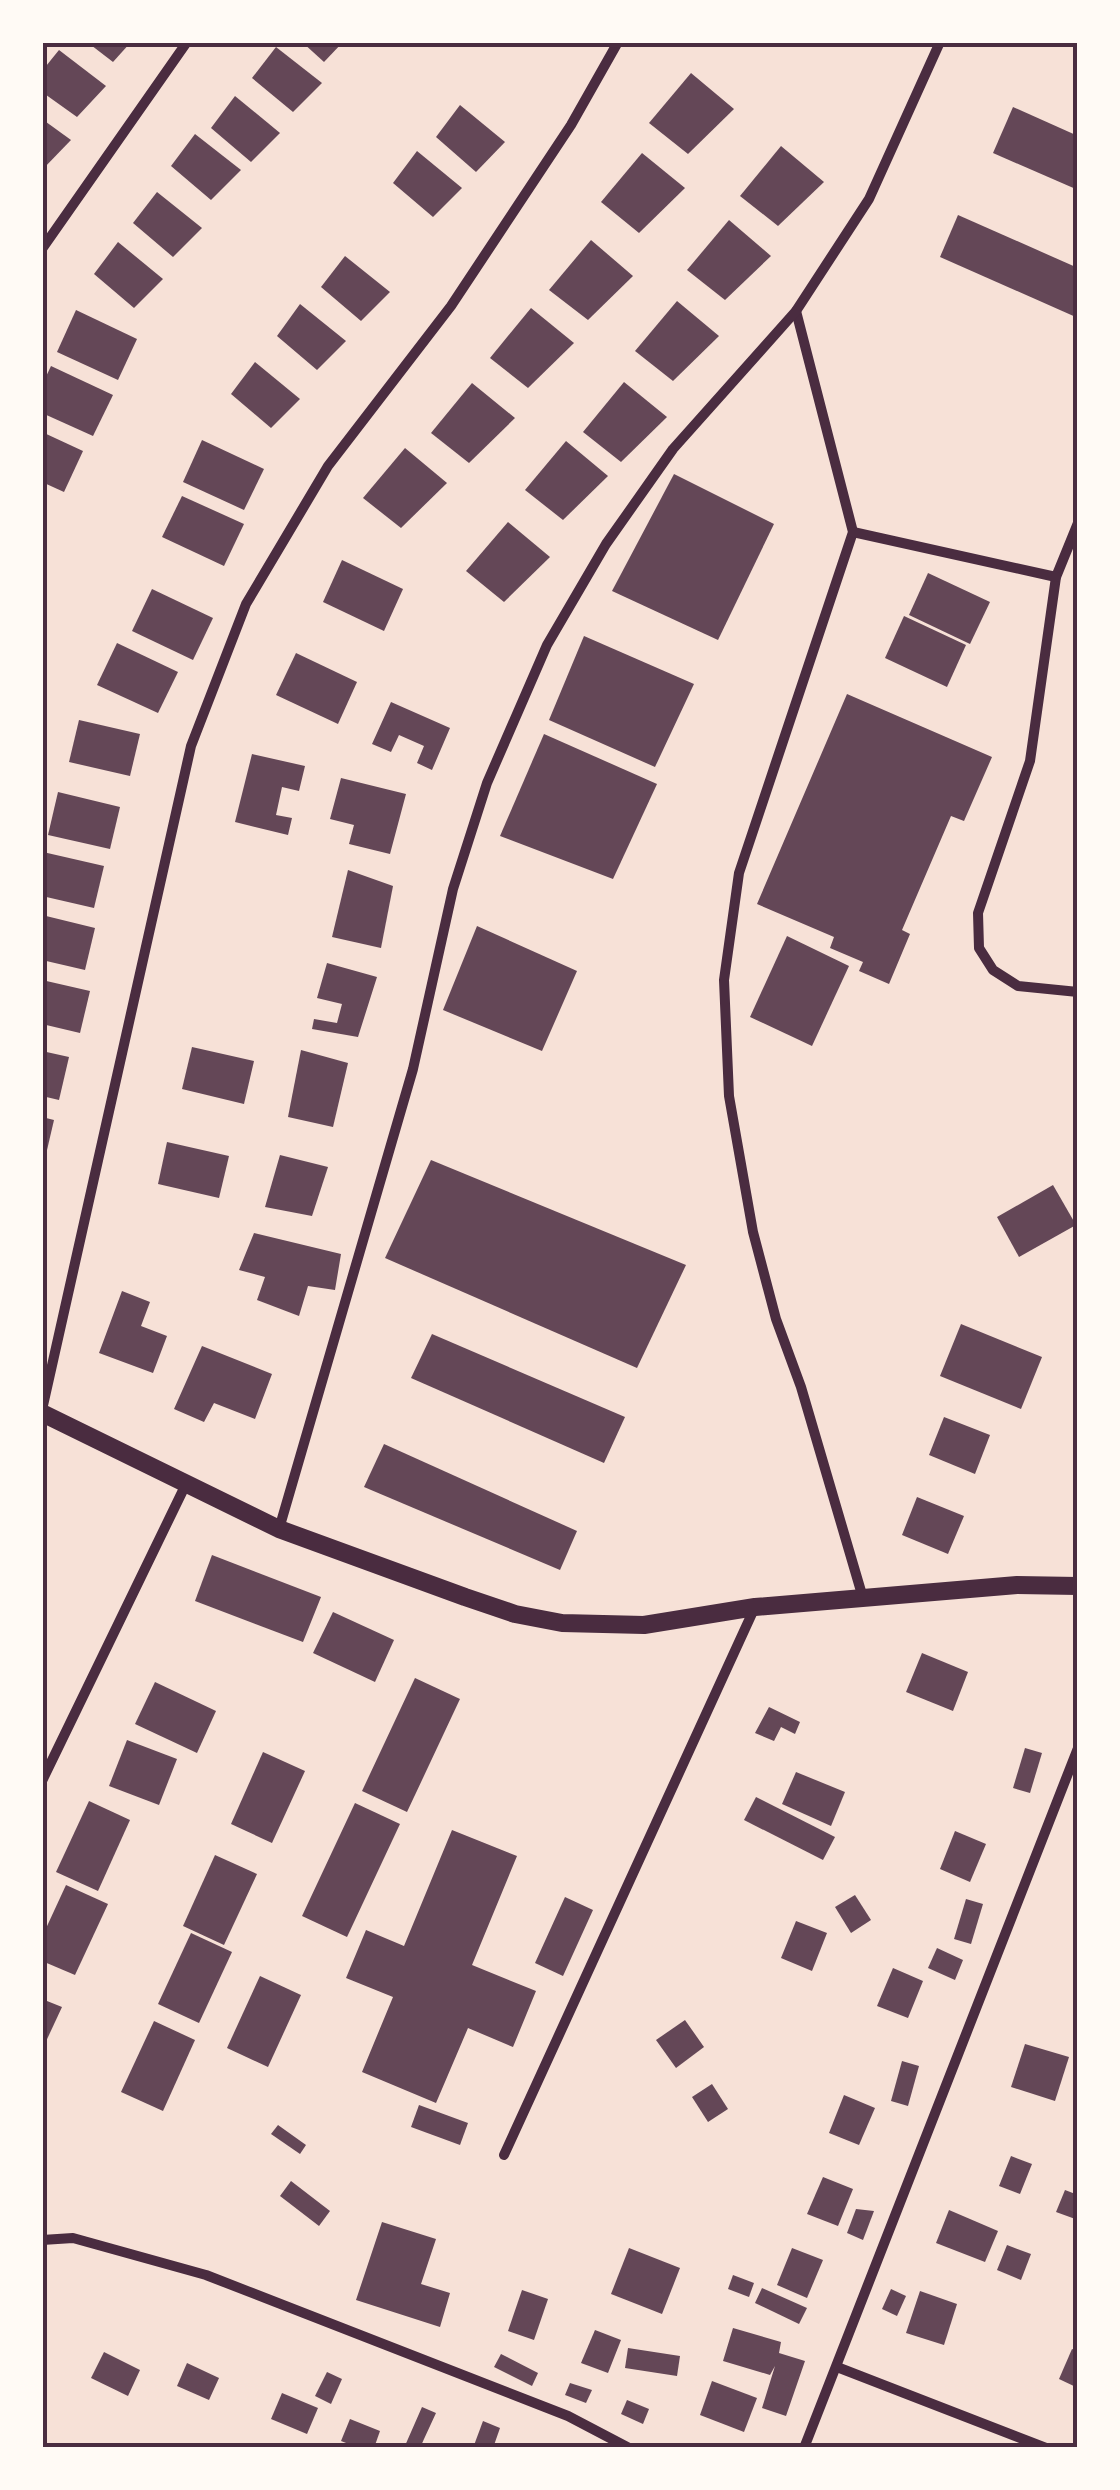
<svg xmlns="http://www.w3.org/2000/svg" width="1120" height="2490" font-family="Lato,sans-serif">
	<style>
		.building { fill: #644757 }
		.lines { fill: none; stroke-linecap: round; stroke-linejoin: round }
		.minor { stroke: #4a2c40; stroke-width: 10 }
		.tertiary { stroke: #4a2c40; stroke-width: 18 }
		.neatline { fill: none; stroke: #4a2c40; stroke-width: 4 }
	</style>
	<rect width="100%" height="100%" fill="#f7e1d7"/>
	<g class="building">
		<path d="M87 42H131L113 62Z"/>
		<path d="M302 42H343L324 62Z"/>
		<path d="M276 47 322 83 293 112 252 78Z"/>
		<path d="M59 50 106 86 77 117 42 92V71Z"/>
		<path d="M691 73 734 109 688 154 649 123Z"/>
		<path d="M235 96 280 133 251 162 211 128Z"/>
		<path d="M460 105 505 142 476 172 436 137Z"/>
		<path d="M1013 107 1078 136V190L993 153Z"/>
		<path d="M42 119 71 140 42 170Z"/>
		<path d="M195 134 241 170 211 200 171 166Z"/>
		<path d="M781 146 824 182 778 226 740 196Z"/>
		<path d="M417 151 462 188 433 217 393 183Z"/>
		<path d="M642 153 685 188 639 233 601 202Z"/>
		<path d="M157 192 202 228 173 257 133 223Z"/>
		<path d="M958 215 1078 268V318L940 257Z"/>
		<path d="M729 220 771 256 725 300 687 270Z"/>
		<path d="M591 240 633 276 588 320 549 290Z"/>
		<path d="M118 242 163 279 134 308 94 274Z"/>
		<path d="M345 256 390 292 361 321 321 287Z"/>
		<path d="M677 301 719 336 673 381 635 351Z"/>
		<path d="M300 304 346 341 317 370 277 336Z"/>
		<path d="M531 308 574 343 528 388 490 358Z"/>
		<path d="M76 310 137 339 118 380 57 352Z"/>
		<path d="M255 362 300 399 271 428 231 394Z"/>
		<path d="M51 366 113 395 93 436 42 413V385Z"/>
		<path d="M624 382 667 417 621 462 583 432Z"/>
		<path d="M472 383 515 418 469 463 431 433Z"/>
		<path d="M42 432 83 451 64 492 42 482Z"/>
		<path d="M202 440 264 469 244 510 183 482Z"/>
		<path d="M566 441 608 476 563 520 525 490Z"/>
		<path d="M405 448 447 483 401 528 363 498Z"/>
		<path d="M674 474 774 524 718 640 612 591Z"/>
		<path d="M182 496 244 524 224 566 162 537Z"/>
		<path d="M508 522 550 557 504 602 466 571Z"/>
		<path d="M342 560 403 589 384 631 323 602Z"/>
		<path d="M928 573 990 602 970 644 909 615Z"/>
		<path d="M152 589 213 618 193 660 132 631Z"/>
		<path d="M904 616 966 645 947 687 885 658Z"/>
		<path d="M584 636 694 684 655 767 549 720Z"/>
		<path d="M117 643 178 672 158 713 97 685Z"/>
		<path d="M296 653 357 682 338 724 276 695Z"/>
		<path d="M847 694 992 757 964 821 951 816 902 930 910 934 889 984 859 971 863 962 830 948 834 937 757 904Z"/>
		<path d="M391 702 450 728 432 770 417 763 424 746 399 735 391 752 372 744Z"/>
		<path d="M79 720 140 734 130 776 69 762Z"/>
		<path d="M544 734 657 784 613 879 500 836Z"/>
		<path d="M252 754 305 766 299 791 282 787 276 815 292 818 288 835 235 822Z"/>
		<path d="M341 778 406 794 390 854 349 844 354 825 330 819Z"/>
		<path d="M58 792 120 807 110 849 48 835Z"/>
		<path d="M43 852 104 866 94 908 42 896Z"/>
		<path d="M348 870 393 886 381 948 332 937Z"/>
		<path d="M42 915 95 928 85 970 42 960Z"/>
		<path d="M477 926 577 971 542 1051 443 1010Z"/>
		<path d="M787 936 849 966 812 1046 750 1017Z"/>
		<path d="M327 963 377 977 358 1037 312 1029 314 1019 337 1023 342 1004 317 998Z"/>
		<path d="M42 980 90 991 80 1033 42 1024Z"/>
		<path d="M192 1047 254 1061 244 1104 182 1089Z"/>
		<path d="M301 1050 348 1063 333 1127 288 1117Z"/>
		<path d="M42 1051 69 1057 59 1100 42 1096Z"/>
		<path d="M42 1117 54 1120 44 1163H42Z"/>
		<path d="M167 1142 229 1156 219 1198 158 1184Z"/>
		<path d="M280 1155 328 1167 312 1216 265 1207Z"/>
		<path d="M431 1160 686 1265 637 1368 385 1258Z"/>
		<path d="M1053 1185 1076 1225 1019 1257 997 1217Z"/>
		<path d="M254 1233 341 1254 335 1290 308 1286 299 1316 257 1300 265 1277 239 1270Z"/>
		<path d="M122 1291 150 1302 141 1326 167 1336 153 1373 99 1353Z"/>
		<path d="M961 1324 1042 1357 1021 1409 940 1376Z"/>
		<path d="M432 1334 625 1417 604 1463 411 1378Z"/>
		<path d="M202 1346 272 1374 255 1419 214 1403 204 1422 174 1409Z"/>
		<path d="M944 1417 990 1435 975 1474 929 1455Z"/>
		<path d="M384 1444 577 1531 560 1570 364 1487Z"/>
		<path d="M917 1497 964 1516 948 1554 902 1535Z"/>
		<path d="M212 1555 321 1597 303 1642 195 1601Z"/>
		<path d="M333 1612 394 1640 375 1682 313 1653Z"/>
		<path d="M922 1653 968 1672 953 1711 906 1692Z"/>
		<path d="M415 1678 460 1699 407 1812 362 1791Z"/>
		<path d="M155 1682 216 1711 197 1753 135 1724Z"/>
		<path d="M769 1707 800 1722 795 1734 781 1727 774 1741 755 1733Z"/>
		<path d="M127 1740 177 1759 159 1805 109 1786Z"/>
		<path d="M1025 1748 1042 1753 1030 1793 1013 1788Z"/>
		<path d="M263 1752 305 1771 272 1843 231 1824Z"/>
		<path d="M796 1772 845 1792 831 1826 782 1804Z"/>
		<path d="M756 1797 835 1837 823 1860 744 1820Z"/>
		<path d="M89 1801 130 1820 98 1891 56 1872Z"/>
		<path d="M355 1803 400 1824 347 1937 302 1916Z"/>
		<path d="M452 1830 517 1856 472 1965 536 1991 513 2047 468 2028 436 2103 362 2072 393 1997 346 1978 366 1930 404 1946Z"/>
		<path d="M955 1831 986 1844 970 1882 940 1869Z"/>
		<path d="M215 1855 257 1874 224 1945 183 1926Z"/>
		<path d="M66 1885 108 1904 75 1975 42 1961V1937Z"/>
		<path d="M855 1895 871 1920 851 1933 835 1907Z"/>
		<path d="M565 1897 593 1910 563 1976 535 1963Z"/>
		<path d="M966 1899 983 1904 971 1944 954 1939Z"/>
		<path d="M796 1921 827 1933 812 1971 781 1958Z"/>
		<path d="M191 1933 232 1952 199 2023 158 2004Z"/>
		<path d="M937 1948 963 1960 955 1980 928 1968Z"/>
		<path d="M893 1968 923 1981 908 2018 877 2006Z"/>
		<path d="M260 1976 301 1995 268 2067 227 2048Z"/>
		<path d="M42 1999 62 2007 42 2050Z"/>
		<path d="M685 2020 704 2047 676 2068 656 2040Z"/>
		<path d="M154 2021 195 2040 163 2111 121 2092Z"/>
		<path d="M1025 2044 1069 2057 1055 2101 1011 2087Z"/>
		<path d="M902 2061 919 2066 908 2106 891 2101Z"/>
		<path d="M712 2084 728 2109 708 2122 692 2097Z"/>
		<path d="M844 2095 875 2108 859 2145 829 2133Z"/>
		<path d="M419 2105 468 2123 460 2145 411 2127Z"/>
		<path d="M278 2125 306 2145 300 2154 271 2134Z"/>
		<path d="M1011 2156 1032 2164 1020 2194 999 2186Z"/>
		<path d="M823 2177 853 2189 838 2226 807 2214Z"/>
		<path d="M291 2181 330 2211 319 2226 280 2196Z"/>
		<path d="M1065 2190 1078 2195V2220L1056 2212Z"/>
		<path d="M856 2209 874 2211 863 2240 847 2233Z"/>
		<path d="M949 2210 998 2231 985 2262 936 2243Z"/>
		<path d="M382 2222 436 2239 421 2284 450 2293 440 2327 356 2300Z"/>
		<path d="M1007 2245 1031 2254 1021 2280 997 2270Z"/>
		<path d="M629 2248 680 2268 662 2314 611 2294Z"/>
		<path d="M792 2248 823 2260 807 2298 777 2285Z"/>
		<path d="M733 2275 754 2283 749 2297 728 2289Z"/>
		<path d="M762 2288 807 2308 799 2324 755 2303Z"/>
		<path d="M891 2289 906 2296 897 2316 882 2309Z"/>
		<path d="M522 2290 548 2299 534 2340 508 2331Z"/>
		<path d="M920 2291 957 2304 944 2345 906 2333Z"/>
		<path d="M733 2328 781 2342 779 2353 805 2361 786 2416 762 2408 775 2366 770 2375 723 2361Z"/>
		<path d="M595 2330 621 2340 608 2373 581 2363Z"/>
		<path d="M628 2348 680 2356 677 2376 625 2368Z"/>
		<path d="M1072 2349 1078 2351V2388L1059 2379Z"/>
		<path d="M104 2352 140 2370 128 2396 91 2378Z"/>
		<path d="M501 2354 538 2373 532 2386 494 2367Z"/>
		<path d="M187 2363 219 2378 209 2400 177 2386Z"/>
		<path d="M327 2372 342 2379 331 2404 315 2396Z"/>
		<path d="M712 2381 757 2398 744 2432 700 2415Z"/>
		<path d="M570 2383 592 2390 586 2403 565 2395Z"/>
		<path d="M282 2393 318 2408 307 2434 271 2419Z"/>
		<path d="M627 2400 649 2409 643 2424 621 2414Z"/>
		<path d="M422 2407 436 2413 424 2439 420 2448H404Z"/>
		<path d="M350 2419 380 2431 374 2448H359L341 2441Z"/>
		<path d="M483 2421 500 2428 493 2448H473Z"/>
	</g>
	<g class="lines">
		<g class="minor">
			<path d="M42 249 187 42"/>
			<path d="M796 311 853 532 739 873 724 980 729 1096 753 1232 776 1319 801 1387 863 1598"/>
			<path d="M1078 523 1056 577 1030 761 978 913 979 948 993 970 1018 986 1078 992"/>
			<path d="M853 532 1056 577"/>
			<path d="M42 1410 191 746 246 604 328 466 451 306 571 125 618 42"/>
			<path d="M279 1529 413 1069 453 889 487 783 547 645 606 544 673 449 796 311 869 199 940 42"/>
			<path d="M42 1781 187 1482"/>
			<path d="M504 2155 755 1607"/>
			<path d="M42 2240 73 2238 206 2275 568 2416 629 2448"/>
			<path d="M837 2367 1046 2448"/>
			<path d="M804 2448 1078 1748"/>
		</g>
		<path class="tertiary" d="M42 1413 279 1529 465 1597 515 1614 562 1623 644 1625 755 1607 1017 1585 1078 1586"/>
	</g>
	<rect width="1120" height="2490" fill="none" stroke="#fffaf5" stroke-width="90"/>
	<rect x="45" y="45" width="1030" height="2400" class="neatline"/>
</svg>
